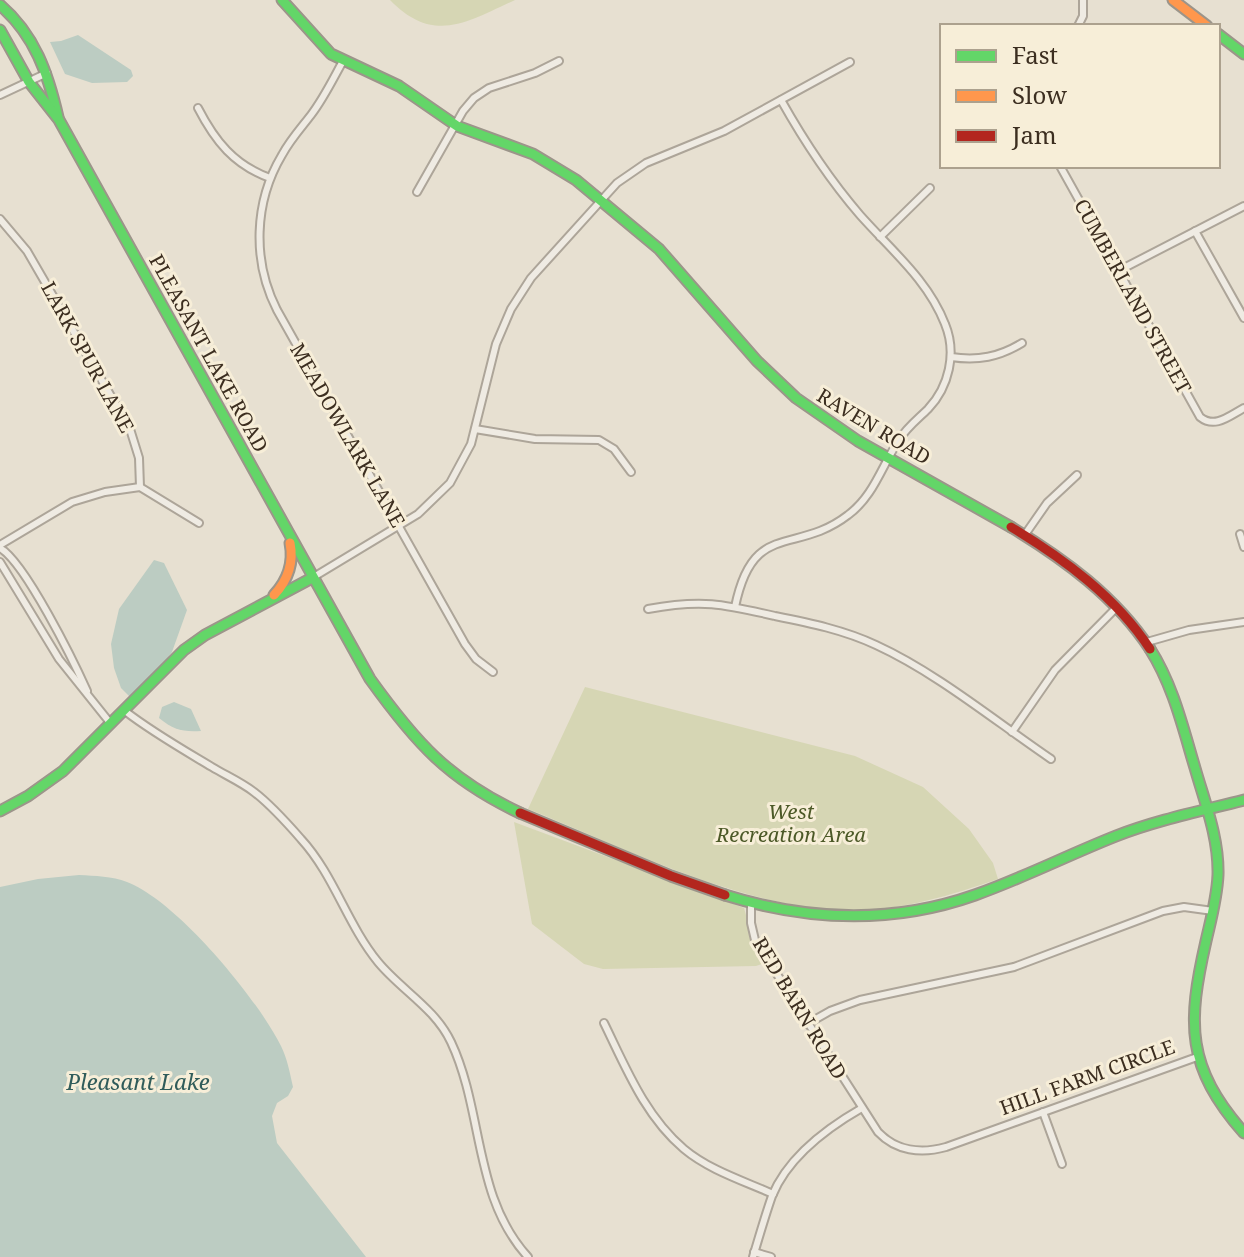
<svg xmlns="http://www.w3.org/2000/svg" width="1244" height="1257" font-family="'Noto Serif',serif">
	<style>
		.green { fill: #d6d6b4 }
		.water { fill: #bcccc2 }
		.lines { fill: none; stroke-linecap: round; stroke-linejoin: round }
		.street-casing { stroke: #ada599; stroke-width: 10 }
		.fast-casing { stroke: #9c958a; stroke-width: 13 }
		.slow-casing { stroke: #9c958a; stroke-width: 13 }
		.jam-casing { stroke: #9c958a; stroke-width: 13 }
		.street { stroke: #efebe3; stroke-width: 6 }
		.fast { stroke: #63d668; stroke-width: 9 }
		.slow { stroke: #ff974d; stroke-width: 9 }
		.jam { stroke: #b3261e; stroke-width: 9 }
		.labels { text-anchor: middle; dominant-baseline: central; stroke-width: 6; stroke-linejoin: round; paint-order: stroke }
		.street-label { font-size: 20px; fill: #3c2e20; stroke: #f7eed8 }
		.park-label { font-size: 20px; font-style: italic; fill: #4c5927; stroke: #f7eed8 }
		.water-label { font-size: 22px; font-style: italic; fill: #305c5a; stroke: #f7eed8 }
	</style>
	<rect width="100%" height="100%" fill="#e7e0d1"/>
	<g class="green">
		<path d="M390 0H515C467 22 434 45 390 0Z"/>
		<path d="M585 687 855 756 923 787 969 829 993 863 998 879C949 896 897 912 845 910 738 907 626 848 528 809Z"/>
		<path d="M514 822 744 908 753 940 765 963 756 966 603 969 584 964 532 924Z"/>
	</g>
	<g class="water">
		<path d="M78 35 131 70 133 76 127 82 92 83 65 74 50 42 61 41Z"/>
		<path d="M154 560 164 563 187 610 172 652 160 669 131 698 121 688 114 668 111 644 119 609Z"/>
		<path d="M174 702 191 709 201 731C182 732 174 730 159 718L162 707Z"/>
		<path d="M79 875C95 876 112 876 127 882 177 901 257 998 281 1046 287 1058 290 1073 293 1087L288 1096 277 1103 272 1116 277 1143 366 1257H0V887L38 879Z"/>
	</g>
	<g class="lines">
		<defs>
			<g id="street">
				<path d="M1078 26 1083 16V0"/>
				<path d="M343 61C333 79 324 98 311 115 301 128 290 140 282 155 254 202 252 261 277 310L465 644 476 659 493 672"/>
				<path d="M0 95 47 73"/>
				<path d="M198 108C215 141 234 165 270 178"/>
				<path d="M1060 166 1200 417C1215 429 1229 416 1244 408"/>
				<path d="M417 192 463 111 474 98 489 88 535 73 559 61"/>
				<path d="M0 219 27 251 130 429 139 458 140 487"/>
				<path d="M1195 231 1244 318"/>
				<path d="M880 237 930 188"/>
				<path d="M1120 270 1244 206"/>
				<path d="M951 357C978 361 999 357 1022 343"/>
				<path d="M475 429 535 439 599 440 614 449 631 472"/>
				<path d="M140 487 199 523"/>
				<path d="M1240 534 1244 547"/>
				<path d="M1024 536 1047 503 1077 475"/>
				<path d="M0 545 72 502 105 492 140 487"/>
				<path d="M0 548C25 562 74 662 87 691"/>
				<path d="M0 562 59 659 111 724"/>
				<path d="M312 578 418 514 450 483 471 444 496 344 511 309 531 278 617 183 646 163 724 131 850 62"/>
				<path d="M735 607C753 519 795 556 848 515 874 496 882 465 899 440 907 427 918 419 928 409 949 387 957 353 945 324 928 280 891 250 860 215 829 179 804 141 781 100"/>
				<path d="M648 609C702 599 723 604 775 616 810 623 844 630 876 645 937 673 995 721 1051 759"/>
				<path d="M1147 642 1189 630 1244 622"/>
				<path d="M125 711C152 732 182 749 212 767 225 775 241 782 254 792 271 805 287 823 301 839 334 875 347 924 378 962 401 990 435 1008 451 1042 484 1112 473 1197 528 1257"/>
				<path d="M1012 732 1055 670 1117 607"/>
				<path d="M751 905V923L755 940 878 1132C896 1151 921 1154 946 1147L1197 1057"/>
				<path d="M604 1023C626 1068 645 1116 684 1149 709 1170 744 1181 773 1194"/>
				<path d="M807 1024 830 1011 860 1000 1014 967 1163 911 1184 907 1213 911"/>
				<path d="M1043 1112 1062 1164"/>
				<path d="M754 1252 771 1257"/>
				<path d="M753 1257C759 1237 765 1216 772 1196 788 1157 827 1128 862 1108"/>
			</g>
			<g id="fast">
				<path d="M282 0 331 54 399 86 457 126 533 154 576 180 659 249 757 361 796 398 858 441 1011 527"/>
				<path d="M0 5C35 35 48 74 58 117"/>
				<path d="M0 30 29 82 59 120 370 679C416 743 448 779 520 813"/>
				<path d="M1218 34 1244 54"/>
				<path d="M1150 649C1173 685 1183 728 1195 768 1205 803 1219 838 1218 875 1217 898 1211 919 1206 941 1187 1024 1186 1067 1244 1133"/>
				<path d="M0 811 28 796 63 771 184 650 205 635 312 578"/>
				<path d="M725 895C808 921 893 924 975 895 1023 878 1068 855 1116 836 1157 820 1201 811 1244 800"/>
			</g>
			<g id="slow">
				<path d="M1173 0 1207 26"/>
				<path d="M274 595C288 580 294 563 290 543"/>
			</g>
			<g id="jam">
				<path d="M1011 527C1064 559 1116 597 1150 649"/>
				<path d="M520 813 671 876 725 895"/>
			</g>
		</defs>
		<use href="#street" class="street-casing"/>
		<use href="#fast" class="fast-casing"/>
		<use href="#slow" class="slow-casing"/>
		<use href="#jam" class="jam-casing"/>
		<use href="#street" class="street"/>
		<use href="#fast" class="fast"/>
		<use href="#slow" class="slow"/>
		<use href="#jam" class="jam"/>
	</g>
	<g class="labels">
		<g class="street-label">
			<text transform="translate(1133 296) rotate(61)">CUMBERLAND STREET</text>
			<text transform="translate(209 353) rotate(61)">PLEASANT LAKE ROAD</text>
			<text transform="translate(88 357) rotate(61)">LARK SPUR LANE</text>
			<text transform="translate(874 426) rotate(31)">RAVEN ROAD</text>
			<text transform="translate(348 435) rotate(60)">MEADOWLARK LANE</text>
			<text transform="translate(800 1008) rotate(59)">RED BARN ROAD</text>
			<text transform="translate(1087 1077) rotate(-20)">HILL FARM CIRCLE</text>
		</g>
		<g class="park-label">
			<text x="791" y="811">West<tspan x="791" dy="23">Recreation Area</tspan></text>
		</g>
		<g class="water-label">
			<text x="138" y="1081">Pleasant Lake</text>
		</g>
	</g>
	<rect x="940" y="24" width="280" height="144" fill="#f7eed8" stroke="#aca18e" stroke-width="2"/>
	<rect x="956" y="50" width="40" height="12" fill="#63d668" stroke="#aca18e" stroke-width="2"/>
	<text x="1012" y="64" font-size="24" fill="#3c2e20">Fast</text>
	<rect x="956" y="90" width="40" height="12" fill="#ff974d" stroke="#aca18e" stroke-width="2"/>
	<text x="1012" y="104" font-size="24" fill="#3c2e20">Slow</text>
	<rect x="956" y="130" width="40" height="12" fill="#b3261e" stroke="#aca18e" stroke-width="2"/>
	<text x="1012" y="144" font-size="24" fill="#3c2e20">Jam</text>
</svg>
